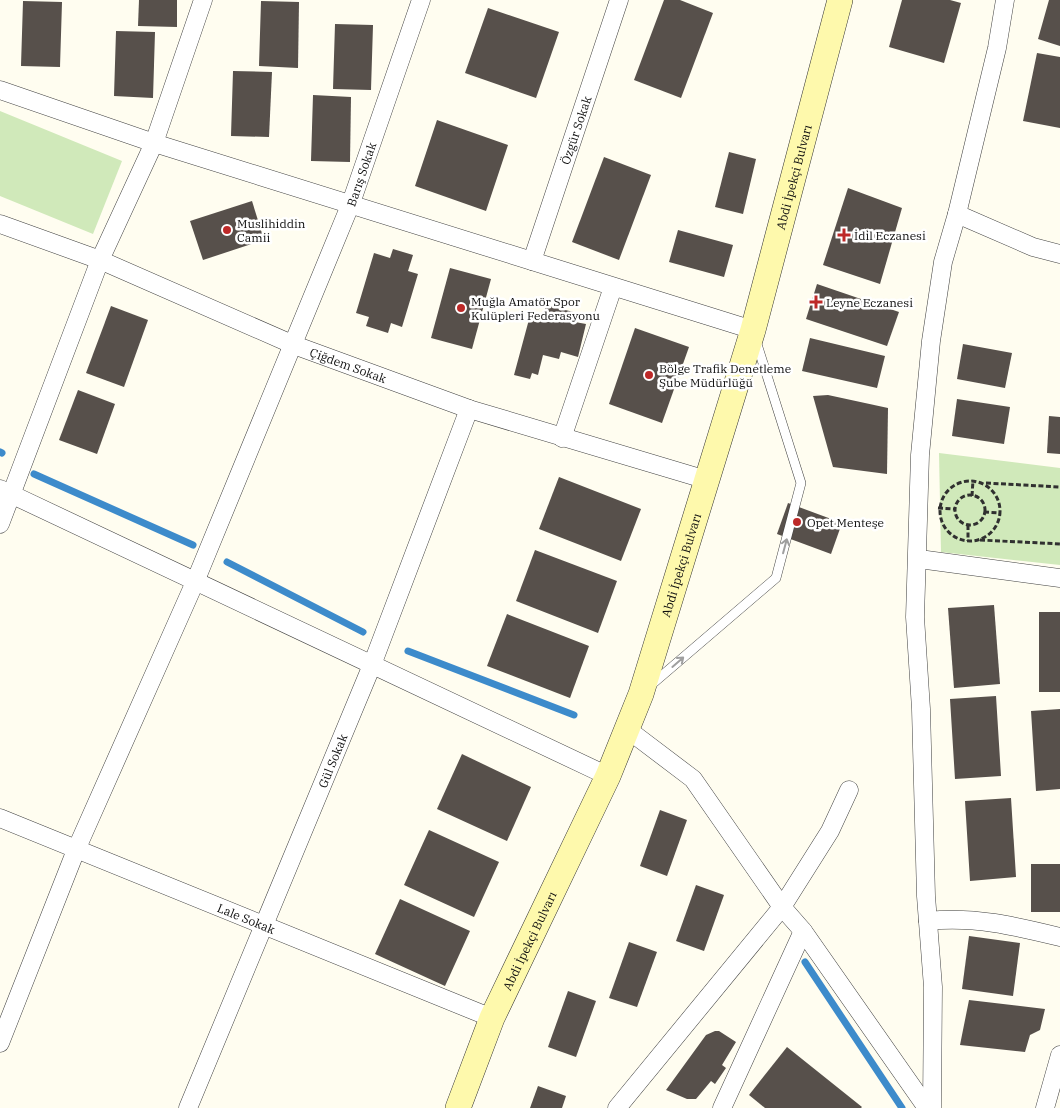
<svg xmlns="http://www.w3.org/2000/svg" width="1060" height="1108" font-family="'IBM Plex Serif',serif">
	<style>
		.green { fill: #d0e9ba }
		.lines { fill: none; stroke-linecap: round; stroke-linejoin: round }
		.stream { stroke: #3d8bcb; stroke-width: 7 }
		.building { fill: #57504b }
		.lane-casing { stroke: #414141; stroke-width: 10 }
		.street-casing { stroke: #414141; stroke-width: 19 }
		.secondary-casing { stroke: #303030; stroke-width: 26 }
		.path { stroke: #303030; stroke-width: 3; stroke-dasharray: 5 2.5; stroke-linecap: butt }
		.lane { stroke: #fff; stroke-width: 9 }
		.street { stroke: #fff; stroke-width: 18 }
		.secondary { stroke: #fef9ac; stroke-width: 25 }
		.oneway { stroke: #9f9f9f }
		.poi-dot { fill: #bd2928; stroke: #fff; stroke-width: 2 }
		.labels { text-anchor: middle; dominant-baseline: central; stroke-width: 5; stroke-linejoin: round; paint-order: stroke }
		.street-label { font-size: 12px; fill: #0e0e0e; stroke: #fff }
		.poi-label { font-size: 12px; fill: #0e0e0e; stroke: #fff; text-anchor: start }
	</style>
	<rect width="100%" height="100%" fill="#fffdf0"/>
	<g class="green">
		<path d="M0 111 122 161 93 234 0 196Z"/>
		<path d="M939 453 1060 468V565L941 552Z"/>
	</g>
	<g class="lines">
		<g class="stream">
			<path d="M0 452 2 453"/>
			<path d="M34 474 193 545"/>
			<path d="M227 562 363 632"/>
			<path d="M408 651 574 715"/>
			<path d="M805 962 902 1108"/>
		</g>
	</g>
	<g class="building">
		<path d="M139 0H177V27L138 26Z"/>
		<path d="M664 0H680L713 13 681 98 634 80Z"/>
		<path d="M902 0H950L961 3 944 63 889 47Z"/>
		<path d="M1049 0H1060V46L1038 39Z"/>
		<path d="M23 1 62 2 60 67 21 66Z"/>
		<path d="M261 1 299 2 298 68 259 66Z"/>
		<path d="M488 8 559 32 536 98 465 73Z"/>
		<path d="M335 24 373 25 371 90 333 89Z"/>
		<path d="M116 31 155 32 153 98 114 96Z"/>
		<path d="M1037 53 1060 57V128L1023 121Z"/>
		<path d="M233 71 272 72 269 137 231 136Z"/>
		<path d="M313 95 351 97 350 162 311 161Z"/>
		<path d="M437 120 508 145 486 211 415 186Z"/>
		<path d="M729 152 756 159 743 214 715 207Z"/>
		<path d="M604 157 651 175 619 260 572 242Z"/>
		<path d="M848 188 902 208 880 284 823 265Z"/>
		<path d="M252 201 264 240 203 260 190 221Z"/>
		<path d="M678 230 733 245 724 277 669 262Z"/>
		<path d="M393 249 413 255 408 271 418 274 402 327 391 323 388 333 366 326 369 317 356 313 374 253 390 258Z"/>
		<path d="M450 268 491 279 472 349 431 338Z"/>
		<path d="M817 284 899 312 887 346 806 319Z"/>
		<path d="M546 305 577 313 575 322 586 324 578 357 561 352 559 359 543 355 538 375 532 373 530 379 514 375 531 312 544 315Z"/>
		<path d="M111 306 148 320 124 387 86 373Z"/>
		<path d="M635 328 689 347 662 423 609 404Z"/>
		<path d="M810 338 885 356 877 388 802 371Z"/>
		<path d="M963 344 1012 353 1005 388 957 379Z"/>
		<path d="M78 390 115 404 97 454 59 440Z"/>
		<path d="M828 395 888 408 887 474 833 467 813 396Z"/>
		<path d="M957 399 1010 407 1004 444 952 436Z"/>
		<path d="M1049 416 1060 417V454L1047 453Z"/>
		<path d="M559 477 641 509 621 561 539 529Z"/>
		<path d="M788 503 842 523 831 554 777 534Z"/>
		<path d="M535 550 617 581 598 633 516 601Z"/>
		<path d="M994 605 1000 684 954 688 948 608Z"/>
		<rect x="1039" y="612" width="21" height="80"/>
		<path d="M507 614 589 646 570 698 487 666Z"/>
		<path d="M996 696 1001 776 955 779 950 699Z"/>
		<path d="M1060 709V789L1036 791 1031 711Z"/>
		<path d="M462 754 531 787 507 841 437 809Z"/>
		<path d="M1011 798 1016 877 970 881 965 801Z"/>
		<path d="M660 810 687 820 667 876 640 866Z"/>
		<path d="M429 830 499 862 474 917 404 885Z"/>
		<rect x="1031" y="864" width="29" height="48"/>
		<path d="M696 885 724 895 704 951 676 941Z"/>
		<path d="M400 899 470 931 445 986 375 954Z"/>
		<path d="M969 936 1020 943 1013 996 962 989Z"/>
		<path d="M629 942 657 952 637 1007 609 998Z"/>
		<path d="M568 991 596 1001 576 1057 548 1047Z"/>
		<path d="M969 1000 1045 1009 1040 1030 1030 1035 1025 1052 960 1045Z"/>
		<path d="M715 1031H719L736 1042 722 1065 726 1068 715 1084 711 1081 696 1099H687L666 1090 706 1035Z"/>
		<path d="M787 1047 862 1107 861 1108H765L749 1095Z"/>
		<path d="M538 1086 566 1096 562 1108H530Z"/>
	</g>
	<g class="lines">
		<defs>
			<path id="lane" d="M651 685 776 578 801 483 756 341"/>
			<g id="street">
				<path d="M0 90 154 143 753 330"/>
				<path d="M957 214 1033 247 1060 254"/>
				<path id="s1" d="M0 224 100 260 294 345 469 409 707 480"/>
				<path id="s2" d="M532 261 619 0"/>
				<path d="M562 438 613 287"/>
				<path d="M0 489 608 776"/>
				<path d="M0 524 100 260 154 143 203 0"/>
				<path d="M919 559 1060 578"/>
				<path d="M627 729 693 779 782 907 803 931 927 1108"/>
				<path id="s3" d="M0 818 492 1018"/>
				<path d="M928 921C974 916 1015 926 1060 937"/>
				<path id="s4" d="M0 1043 76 850 195 582 351 203 421 0"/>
				<path id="s5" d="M188 1108 372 665 469 409"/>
				<path d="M617 1108 782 907 830 831 849 790"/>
				<path d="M722 1108 803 931"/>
				<path d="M932 1108 933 987 926 896 921 709 915 617 920 455 931 341 943 262 957 214 997 48 1005 0"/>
				<path d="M1045 1108 1060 1055"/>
			</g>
			<g id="secondary">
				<path id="s6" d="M458 1108 492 1018 608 776 641 694 753 330 840 0"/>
			</g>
		</defs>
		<use href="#lane" class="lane-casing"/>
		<use href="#street" class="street-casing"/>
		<use href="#secondary" class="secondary-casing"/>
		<g class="path">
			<circle cx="970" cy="511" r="30"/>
			<path d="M986 483 1060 487"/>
			<circle cx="970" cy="510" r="15"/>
			<path d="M972 496 973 480"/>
			<path d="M938 508 955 509"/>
			<path d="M984 512 1001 513"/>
			<path d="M968 525V541"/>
			<path d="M980 540 1060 544"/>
		</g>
		<use href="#lane" class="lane"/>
		<use href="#street" class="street"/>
		<use href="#secondary" class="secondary"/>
	</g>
	<defs><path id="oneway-shaft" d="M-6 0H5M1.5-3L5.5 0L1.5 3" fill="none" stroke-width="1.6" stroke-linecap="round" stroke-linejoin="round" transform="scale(1.25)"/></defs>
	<g class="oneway">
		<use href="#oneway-shaft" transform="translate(785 546) rotate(-75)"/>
		<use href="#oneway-shaft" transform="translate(678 662) rotate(-41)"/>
	</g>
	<g class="poi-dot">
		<circle cx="227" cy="230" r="5"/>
		<path d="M841.5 227.5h5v5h5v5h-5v5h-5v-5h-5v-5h5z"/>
		<path d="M813.5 294.5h5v5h5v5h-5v5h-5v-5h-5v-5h5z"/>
		<circle cx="461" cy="308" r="5"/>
		<circle cx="649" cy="375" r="5"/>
		<circle cx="797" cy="522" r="5"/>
	</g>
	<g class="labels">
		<g class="street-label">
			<text stroke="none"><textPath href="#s2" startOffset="138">Özgür Sokak</textPath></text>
			<text stroke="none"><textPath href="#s4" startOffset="941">Barış Sokak</textPath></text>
			<text stroke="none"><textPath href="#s6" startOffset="992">Abdi İpekçi Bulvarı</textPath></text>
			<text stroke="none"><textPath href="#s1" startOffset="376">Çiğdem Sokak</textPath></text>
			<text stroke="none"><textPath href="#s6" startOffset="588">Abdi İpekçi Bulvarı</textPath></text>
			<text stroke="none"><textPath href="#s5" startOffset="376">Gül Sokak</textPath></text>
			<text stroke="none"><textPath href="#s3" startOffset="266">Lale Sokak</textPath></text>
			<text stroke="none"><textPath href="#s6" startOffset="182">Abdi İpekçi Bulvarı</textPath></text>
		</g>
		<g class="poi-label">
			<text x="237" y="223">Muslihiddin<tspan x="237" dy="14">Camii</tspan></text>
			<text x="854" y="235">İdil Eczanesi</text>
			<text x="471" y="301">Muğla Amatör Spor<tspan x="471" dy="14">Kulüpleri Federasyonu</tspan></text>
			<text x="826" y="302">Leyne Eczanesi</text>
			<text x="659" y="368">Bölge Trafik Denetleme<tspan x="659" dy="14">Şube Müdürlüğü</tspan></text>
			<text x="807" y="522">Opet Menteşe</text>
		</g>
	</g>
</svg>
